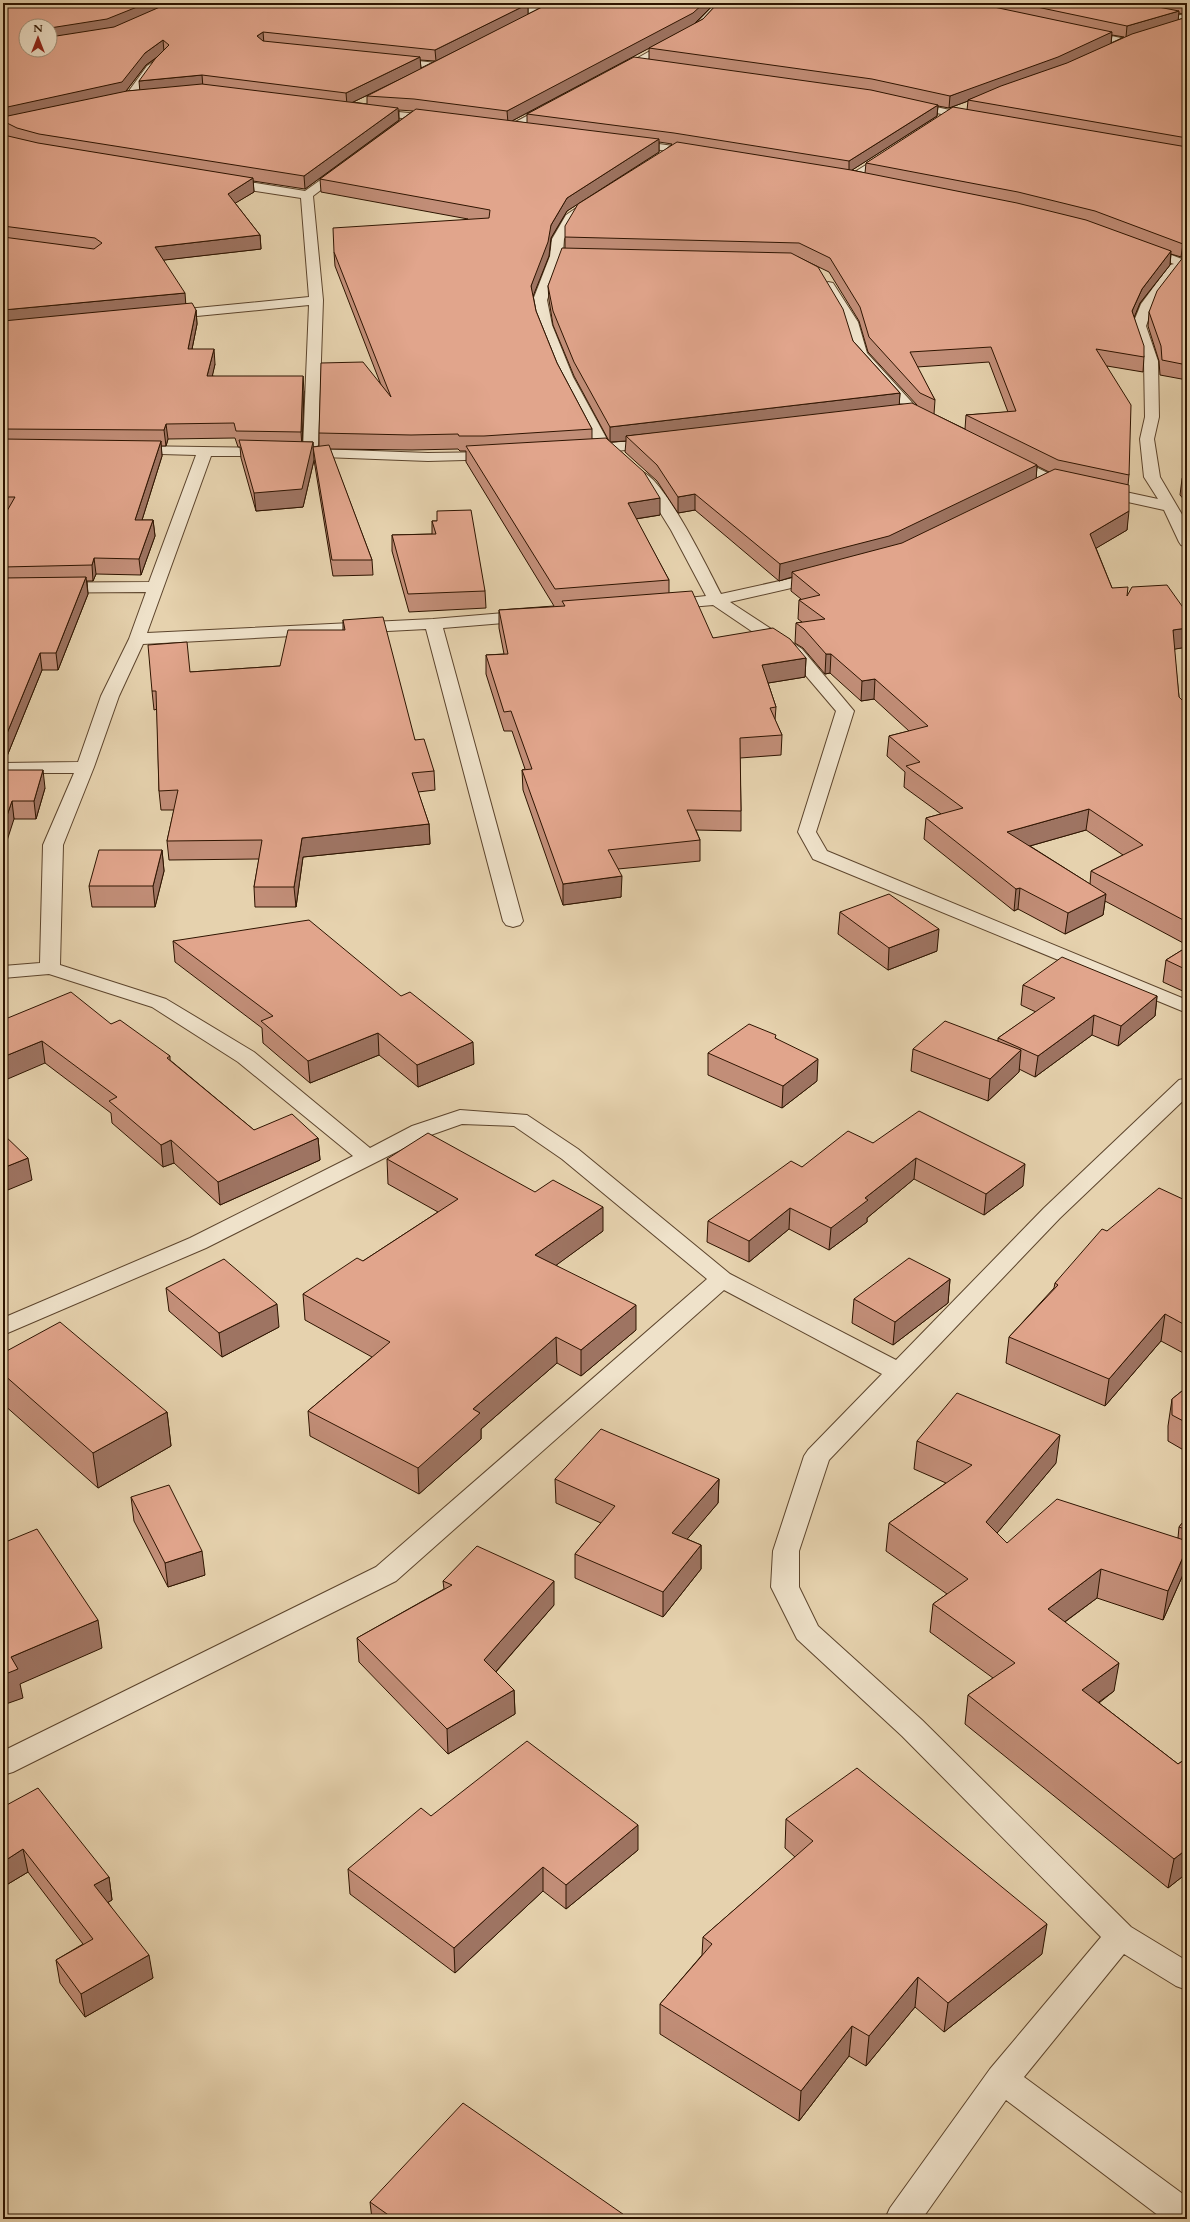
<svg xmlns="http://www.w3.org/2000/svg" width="1190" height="2222" font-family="Cardo,serif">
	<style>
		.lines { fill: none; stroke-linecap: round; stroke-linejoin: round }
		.street-casing { stroke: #5c442c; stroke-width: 2 }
		.street { fill: #efe2ca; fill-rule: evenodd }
		.wall { fill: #c28e78; stroke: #2e1400; fill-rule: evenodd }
		.shaded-wall { fill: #9e7462; stroke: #2e1400 }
		.building { fill: #e1a58c; stroke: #2e1400 }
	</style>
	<rect width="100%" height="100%" fill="#e6d2ae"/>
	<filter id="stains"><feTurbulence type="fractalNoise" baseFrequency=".005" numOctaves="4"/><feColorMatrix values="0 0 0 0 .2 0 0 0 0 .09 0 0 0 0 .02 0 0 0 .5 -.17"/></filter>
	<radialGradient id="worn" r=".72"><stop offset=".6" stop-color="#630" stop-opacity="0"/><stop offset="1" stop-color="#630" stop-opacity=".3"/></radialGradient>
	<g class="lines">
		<defs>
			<g id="street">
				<path d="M453 3H487L544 9 549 12 544 15 458 6Z"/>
				<path d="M716 3H727L702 30 622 74H614L613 72 694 26Z"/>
				<path d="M1140 3H1150L1155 11 1187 16V22L1147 15Z"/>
				<path d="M1082 30 1126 39 1131 42 1126 45 1078 35V31Z"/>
				<path d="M159 58 163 59V63L155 70 132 101H124L123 99 147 66Z"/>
				<path d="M390 58 437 63 442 66 437 69 386 63V59Z"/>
				<path d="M909 101 977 116 979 118 973 121 905 106 903 104Z"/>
				<path d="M553 102 557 103 559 105 557 107 514 130H506L504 128Z"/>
				<path d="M369 109 438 116 444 119 438 122 365 114 363 112Z"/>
				<path d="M629 140 696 149 702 152 696 155 625 145 623 143 625 141Z"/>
				<path d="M890 150 896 153 894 155 855 181 851 182 845 178Z"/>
				<path d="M343 164 347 166 349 168 347 170 313 196 323 300 318 449 428 453 496 452 501 453 503 456 501 459 428 461 297 456 295 453 297 450 303 449 309 305 166 319 159 315 166 311 309 297 301 198 224 186 218 182 224 178 305 191Z"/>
				<path d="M597 194 603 198 577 217 564 239 563 252 589 253 595 257 589 261 561 260 547 300 552 325 573 377 609 443 655 439 660 440 662 443 660 446 655 447 586 454 581 453 579 450 581 447 594 445 559 377 538 325 533 300 550 256 552 239 566 215Z"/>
				<path d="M1143 244 1187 261V269L1181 267 1154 304 1146 326 1158 361 1159 417 1154 439 1160 477 1187 523V547L1181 545 1179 542 1164 510 1046 484 1005 463 1003 460 1005 457H1015L1056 477 1158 499 1144 477 1140 439 1145 417 1144 361 1132 326 1141 304 1170 265 1174 264 1139 251 1137 248Z"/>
				<path d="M828 282 833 283 858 322 867 353 918 409 937 421 935 424H925L908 415 855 357 844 322 821 286Z"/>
				<path d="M132 446 270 448 275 449 277 452 275 455 270 456H211L147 633 433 619 529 611 535 612 537 616 535 620 529 621 443 628 523 921 520 925 513 927 506 925 503 921 426 629 143 644 119 696 94 767 63 845 60 965 166 999 254 1052 370 1148 412 1126 460 1110 527 1115 578 1149 730 1274 896 1360 1044 1208 1179 1080 1187 1078V1097L1060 1218 829 1460 799 1551V1587L818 1626 922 1720 1131 1927 1187 1961V1990L1176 1986 1124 1954 1024 2077 1187 2197V2219H1163L1006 2100 922 2219H885L890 2208 990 2069 1101 1937 902 1736 797 1639 771 1587 773 1551 804 1456 808 1450 882 1374 724 1290 396 1581 13 1772 3 1775V1751L376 1567 707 1279 562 1159 514 1126 462 1124 428 1136 206 1248 3 1335V1318L190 1238 353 1156 238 1062 152 1007 49 974 3 978V966L40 963 43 845 74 773H3V763L78 762 101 696 129 639 146 592 3 593V583L149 582 196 455 127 453 125 450 127 447Z"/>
				<path d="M642 472C664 478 709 571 721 594L820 572 826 574 828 577 826 580 730 602 802 649 854 711 816 832 827 851 1187 1000V1013L813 859 798 832 836 711 790 657 713 605 667 609 661 607 659 604 661 601 706 596 671 530 645 488 634 477 637 474Z"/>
			</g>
		</defs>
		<use href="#street" class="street-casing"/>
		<use href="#street" class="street"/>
	</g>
	<g class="wall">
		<path d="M3 3H548L542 7 693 25 703 19 718 3H1147L1148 5 1153 6 1151 3H1187V15L1179 13 1178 20 1187 17V380L1160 375 1159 361 1148 326 1149 312 1184 257H1181L1171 254 1170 265 1140 303 1134 317 1144 357 1143 372 1107 366 1129 475 1128 485 1127 530 1096 548 1112 588 1127 596 1187 647 1174 649 1179 697 1187 705V945L1105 901 1103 915 1065 934 1018 909 1014 911 924 839 926 818 941 814 904 787 905 772 887 756 889 736 909 731 874 699 861 701 830 673 825 674 803 648 795 643 796 623 802 622 798 619 799 600 801 599 791 591 792 577 779 581 695 510 678 513 657 481 625 452 626 441 610 442 660 515 636 519 669 580V593L713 638 806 658 805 677 768 683 776 707 775 720 782 735 781 755 740 758 741 811V831L696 830 700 840V861L618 869 621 897 563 905 523 790 522 770 525 769 512 731H504L486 674V655L504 654 499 628V610L554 606 466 462V451H460L458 449 412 450 330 449 372 560 373 575 333 576 314 460 303 507 256 511 241 458 240 447H238L235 438 168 439 166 446H161L162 456 142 520H153L155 536 141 575 96 574 93 581H87L88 594 58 670H42L5 761 3 762V518L6 513H3ZM528 6 542 7 528 14ZM1112 35 1124 37 1111 43ZM649 48V59L527 114V123L512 121ZM159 56 140 90 126 91 146 65ZM420 60 435 61 421 68ZM368 95 367 96V104L353 102ZM968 101 967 110 866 163 865 173 852 170 937 116 938 106 949 108ZM399 110 413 111 320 179 321 192 468 219 334 252 335 266 381 385 319 433V446L313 447V442H302L304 391 212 376 215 364 192 349 197 324 196 310 186 304 163 260 261 249 260 235 235 203 254 192 253 181 305 189 399 120ZM659 142 672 144 565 237V248L548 286 549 300 553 325 574 376 609 441 592 439V429L557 363 536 311 533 295 549 256 551 238 567 211 659 152ZM798 257 829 272 859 321 868 352 917 405 899 404 900 393 853 341ZM989 362 1008 412 966 415 965 429 934 414 935 400 917 367ZM1037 466 1049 472 1036 479ZM1086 830 1123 855 1091 871 1090 884 1030 846Z"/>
		<path d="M1187 469V503L1180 495 1182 479Z"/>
		<path d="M432 521H437L485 591 486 608 409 612 392 551V535L432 534Z"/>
		<path d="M343 620 434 771 435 790 418 792 429 824 430 844 303 857 296 907H255L254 887 259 859 169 860 167 841 174 810H161L159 791 157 709 154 710 152 691 190 672 280 666 343 630Z"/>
		<path d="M3 770 45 788 36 819H14Z"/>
		<path d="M162 850 164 871 155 907H92L89 886Z"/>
		<path d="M840 912 937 951 888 970 838 934Z"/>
		<path d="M173 941 474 1064 418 1087 379 1055 310 1083 263 1043 262 1028 175 962Z"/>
		<path d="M1187 947V993L1163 982 1166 960Z"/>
		<path d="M1023 985 1157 996 1155 1016 1118 1046 1092 1035 1035 1077 1019 1069V1072L988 1101 911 1071 913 1049 998 1041V1038L1036 1012 1021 1005Z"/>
		<path d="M3 1020 111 1024 170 1056V1060L254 1130 318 1138 320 1160 220 1205 174 1163 163 1167 112 1123 111 1113 45 1063Z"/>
		<path d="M776 1038 817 1081 782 1108 708 1075V1053Z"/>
		<path d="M873 1143 1023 1186 984 1215 914 1179 867 1218V1222L829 1250 789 1229 749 1262 707 1242 708 1221 802 1167Z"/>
		<path d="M387 1159 603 1231 556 1265 636 1330 581 1376 557 1363 481 1429V1439L419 1494 310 1436 308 1411 372 1357 305 1320 303 1294 363 1261 438 1212 388 1184Z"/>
		<path d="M1187 1201V1355L1161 1341 1105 1406 1006 1363 1009 1337 1054 1288 1055 1283 1107 1231Z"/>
		<path d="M950 1279 948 1303 893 1345 852 1323 854 1299Z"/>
		<path d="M166 1288 279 1327 222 1357 169 1311Z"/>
		<path d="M3 1353 167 1412 171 1446 98 1488 3 1404Z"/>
		<path d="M1187 1387V1452L1168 1441V1426L1172 1399Z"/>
		<path d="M917 1441 1056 1463 997 1533 1007 1543 1178 1538 1179 1527 1187 1517V1556L1185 1570 1163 1620 1097 1598 1065 1622 1114 1691 1099 1703 1178 1764 1187 1758V1873L1168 1888 965 1724 968 1695 993 1678 930 1632 933 1604 947 1594 886 1551 889 1523 946 1483 914 1469Z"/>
		<path d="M555 1479H719L718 1503 687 1539 701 1545V1569L663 1617 575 1578V1554L601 1523 556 1503Z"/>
		<path d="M131 1497 205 1575 168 1587 134 1521Z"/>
		<path d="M443 1581 554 1605 496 1672 514 1690 515 1714 448 1754 359 1662 357 1638 444 1589Z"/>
		<path d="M3 1807 109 1877 112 1900 108 1902 153 1978 85 2017 60 1983 56 1960 83 1944 28 1872 3 1887Z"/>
		<path d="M431 1816 638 1850 566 1909 543 1891 455 1973 350 1894 348 1869Z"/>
		<path d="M786 1819 1042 1954 944 2032 915 2007 866 2066 849 2056 799 2121 660 2034V2004L702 1955 703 1937 795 1857 785 1848Z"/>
		<path d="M370 2202 630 2219H372Z"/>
	</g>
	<g class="shaded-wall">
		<path d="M147 3H176L109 31 50 39V28Z"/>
		<path d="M542 3H548L542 7Z"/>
		<path d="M704 3H715L693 25 508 123 507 111Z"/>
		<path d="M528 4V15L436 61 435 50Z"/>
		<path d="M1179 11 1178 22 1126 37 1127 26Z"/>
		<path d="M263 32 264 44 257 36Z"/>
		<path d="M1112 32 1111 44 1056 69 968 100V101L949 108 950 96Z"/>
		<path d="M163 40 164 52 146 65 123 95 3 121V108L145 53Z"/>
		<path d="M420 57 421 69 347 105 346 93Z"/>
		<path d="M202 75 203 88 140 93 139 81Z"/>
		<path d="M938 105 937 116 849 172V161Z"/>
		<path d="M398 108 399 120 305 189 304 176Z"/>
		<path d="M659 139V152L567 211 551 238 549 256 532 299 531 286 551 225 567 198Z"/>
		<path d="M253 178 254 192 229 207 228 194Z"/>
		<path d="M260 235 261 249 156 261 155 247Z"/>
		<path d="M1187 243V256L1181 257 1183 244Z"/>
		<path d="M1171 251 1170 265 1140 303 1131 325 1132 311 1142 289Z"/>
		<path d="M185 293 186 307 3 324V310Z"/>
		<path d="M196 310 197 324 189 364 188 349Z"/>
		<path d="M214 349 215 364 209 391 207 376Z"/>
		<path d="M303 376 304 391 302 447 301 432Z"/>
		<path d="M900 393 899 408 626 436V441L610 442V427Z"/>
		<path d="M166 424 168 439 166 446 164 430Z"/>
		<path d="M161 441 162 456 137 536 135 520Z"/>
		<path d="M313 442 314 460 303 507 256 511 254 493Z"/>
		<path d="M1037 465 1036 481 887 553 792 572V577L779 581 780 564Z"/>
		<path d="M695 494V510L678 513V497Z"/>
		<path d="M660 498V515L628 520V503Z"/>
		<path d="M1129 511 1127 530 1088 553 1090 534Z"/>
		<path d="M153 520 155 536 141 575 139 559Z"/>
		<path d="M94 558 96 574 93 581 92 565Z"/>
		<path d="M86 577 88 594 58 670 56 653Z"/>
		<path d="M1187 628V647L1170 650 1173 630Z"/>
		<path d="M40 653 42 670 5 761 3 762V743Z"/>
		<path d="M826 654H831L830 673 825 674Z"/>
		<path d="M806 658 805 677 762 684V665Z"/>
		<path d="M875 679 874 699 861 701 862 681Z"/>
		<path d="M43 770 45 788 36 819 34 801Z"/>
		<path d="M12 801 14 819 3 853V827Z"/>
		<path d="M1089 809 1086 830 1005 853 1007 832Z"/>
		<path d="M429 824 430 844 303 857 296 907 294 887 302 838Z"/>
		<path d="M162 850 164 871 155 907 153 886Z"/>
		<path d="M622 876 621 897 563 905V884Z"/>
		<path d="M1020 888 1018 909 1014 911 1016 889Z"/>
		<path d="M1106 894 1103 915 1065 934 1068 913Z"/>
		<path d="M939 929 937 951 888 970 889 948Z"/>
		<path d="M1157 996 1155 1016 1118 1046 1121 1026Z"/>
		<path d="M1094 1015 1092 1035 1035 1077 1038 1056Z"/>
		<path d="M378 1033 379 1055 310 1083 308 1061Z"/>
		<path d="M42 1041 45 1063 3 1081V1057Z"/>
		<path d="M473 1042 474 1064 418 1087 417 1065Z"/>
		<path d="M1021 1050 1019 1072 988 1101 990 1079Z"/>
		<path d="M818 1059 817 1081 782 1108 783 1086Z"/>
		<path d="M318 1138 320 1160 220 1205 218 1182Z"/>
		<path d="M171 1140 174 1163 163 1167 161 1145Z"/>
		<path d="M28 1158 32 1180 3 1192V1168Z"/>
		<path d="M916 1158 914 1179 867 1218V1222L829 1250 831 1228 865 1198Z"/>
		<path d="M1025 1164 1023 1186 984 1215 986 1194Z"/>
		<path d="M603 1207V1231L536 1280 535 1255Z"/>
		<path d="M790 1208 789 1229 749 1262V1241Z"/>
		<path d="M950 1279 948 1303 893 1345 895 1322Z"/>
		<path d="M277 1304 279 1327 222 1357 219 1333Z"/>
		<path d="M636 1305V1330L581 1376V1350Z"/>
		<path d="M1165 1314 1161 1341 1105 1406 1109 1379Z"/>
		<path d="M556 1337 557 1363 481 1429V1439L419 1494 418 1468 473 1409Z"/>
		<path d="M167 1412 171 1446 98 1488 93 1453Z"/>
		<path d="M1060 1435 1056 1463 982 1551 986 1522Z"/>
		<path d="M719 1479 718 1503 672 1557V1533Z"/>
		<path d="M701 1545V1569L663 1617V1592Z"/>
		<path d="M1187 1548V1556L1185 1570 1163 1620 1168 1591Z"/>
		<path d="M202 1551 205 1575 168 1587 165 1563Z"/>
		<path d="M1101 1569 1097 1598 1044 1637 1048 1609Z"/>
		<path d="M554 1581V1605L485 1684 484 1660Z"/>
		<path d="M98 1620 102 1648 20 1684 23 1698 3 1705V1675L11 1657Z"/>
		<path d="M1119 1663 1114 1691 1077 1718 1082 1690Z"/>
		<path d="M514 1690 515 1714 448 1754 447 1729Z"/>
		<path d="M638 1825V1850L566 1909V1885Z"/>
		<path d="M23 1849 28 1872 3 1887V1862Z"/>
		<path d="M1187 1849V1873L1168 1888 1174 1859Z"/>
		<path d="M543 1867V1891L455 1973 454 1948Z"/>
		<path d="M109 1877 112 1900 98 1908 94 1885Z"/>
		<path d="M1047 1924 1042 1954 944 2032 948 2003Z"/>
		<path d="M149 1955 153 1978 85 2017 81 1994Z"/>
		<path d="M918 1977 915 2007 866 2066 869 2036Z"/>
		<path d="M852 2026 849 2056 799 2121 801 2091Z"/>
	</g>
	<g class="building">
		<path d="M3 3H147L107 19 50 28V26H26V50H50V37L114 27 169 3H523L528 4 435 50 263 32 257 36 263 41 420 57 346 93 202 75 139 81 155 59 169 45 163 40 145 53 122 82 3 108Z"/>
		<path d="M550 3H704L693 13 507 111 414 99 367 96Z"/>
		<path d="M718 3H975L1112 32 1058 57 950 96 872 79 649 48 703 19Z"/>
		<path d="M1018 3H1147L1148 5 1179 11 1127 26Z"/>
		<path d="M1187 17V138L968 100 1001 86 1067 63 1132 34Z"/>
		<path d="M634 57 871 90 938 105 849 161 674 133 527 114Z"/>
		<path d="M202 84 398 108 304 176 39 134 17 128 3 121V117L127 91Z"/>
		<path d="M953 107 1187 147V243L1183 244 1095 211 1018 192 866 163Z"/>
		<path d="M416 109 659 139 567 198 551 225 548 242 531 286 536 311 557 363 592 429 484 436H459L458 434 411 435 319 433 321 363 363 362 391 397 334 252 333 228 489 218 490 210 320 179Z"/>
		<path d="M3 132 8 136 38 143 253 178 228 194 260 235 155 247 185 293 3 310V237L94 249 102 243 95 238 3 226Z"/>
		<path d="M677 142 851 170 1017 203 1086 220 1171 251 1142 289 1132 311 1144 346V357L1096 349 1131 405 1129 475 1058 460 966 415 1016 411 991 347 910 352 935 400 920 393 869 337 860 307 830 258 799 243 565 237V226L578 204Z"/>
		<path d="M562 248 791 253 818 267 843 309 853 341 900 393 610 427 574 362 553 311 548 286Z"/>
		<path d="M1184 256H1187V365L1162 360 1161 346 1149 312 1157 291Z"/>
		<path d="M192 303 196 310 188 349H214L207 376H303L301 432 236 431 234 423 166 424 164 430 3 429V321Z"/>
		<path d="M912 403 1037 465 889 536 780 564 695 494 678 497 657 465 626 436Z"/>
		<path d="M606 438 644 472 660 498 628 503 669 580 555 589 466 446Z"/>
		<path d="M3 439 161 441 135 520H153L139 559 94 558 92 565 3 567V518L15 497H3Z"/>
		<path d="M239 440 313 442 302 489 254 493Z"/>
		<path d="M329 445 372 560H332L313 447Z"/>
		<path d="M1055 469 1129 485V511L1090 534 1112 588 1128 587 1127 596 1132 587 1167 585 1187 613V628L1173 630 1179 697 1187 705V922L1091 871 1143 845 1089 809 1007 832 1106 894 1068 913 1020 888 1016 889 926 818 963 808 906 766 920 762 889 736 928 726 875 679 862 681 831 654H826L804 629 796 623 825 619 799 600 820 595 792 572 902 543Z"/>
		<path d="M1187 469V485L1182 479Z"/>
		<path d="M471 510 485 591 408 594 392 535 436 534 432 521H437V511Z"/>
		<path d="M86 577 56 653H40L3 743V578Z"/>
		<path d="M692 591 713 638 773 628 790 639 806 658 762 665 776 707 770 708 782 735 740 738 741 811 687 810 700 840 608 850 622 876 563 884 522 770 532 769 511 711 504 712 486 655 508 654 499 610 565 606 562 601Z"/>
		<path d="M383 617 415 740 424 739 434 771 412 773 429 824 302 838 294 887H254L262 840 167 841 178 790 159 791 156 691H152L148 645 187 642 190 672 280 666 288 630H345L343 620Z"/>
		<path d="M3 770H43L34 801H12L3 827Z"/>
		<path d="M99 850H162L153 886H89Z"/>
		<path d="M889 894 939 929 889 948 840 912Z"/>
		<path d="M309 920 401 996 410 992 473 1042 417 1065 378 1033 308 1061 261 1021 273 1016 173 941Z"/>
		<path d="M1187 947V970L1166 960Z"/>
		<path d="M1062 957 1157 996 1121 1026 1094 1015 1038 1056 998 1038 1055 998 1023 985Z"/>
		<path d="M71 992 111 1024 120 1020 170 1056 167 1058 254 1130 292 1114 318 1138 218 1182 171 1140 161 1145 109 1101 117 1097 42 1041 3 1057V1020Z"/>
		<path d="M945 1021 1021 1050 990 1079 913 1049Z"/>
		<path d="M749 1024 776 1035 775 1038 818 1059 783 1086 708 1053Z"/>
		<path d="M919 1111 1025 1164 986 1194 916 1158 865 1198 868 1200 831 1228 790 1208 749 1241 708 1221 791 1161 802 1167 848 1131 873 1143Z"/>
		<path d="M428 1133 535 1192 553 1180 603 1207 535 1255 636 1305 581 1350 556 1337 473 1409 480 1413 418 1468 308 1411 390 1342 303 1294 357 1258 363 1261 458 1199 387 1159Z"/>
		<path d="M3 1134 28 1158 3 1168Z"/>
		<path d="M1159 1188 1187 1201V1326L1165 1314 1109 1379 1009 1337 1058 1285 1055 1283 1102 1229 1107 1231Z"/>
		<path d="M909 1258 950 1279 895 1322 854 1299Z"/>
		<path d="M224 1259 277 1304 219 1333 166 1288Z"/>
		<path d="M60 1322 167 1412 93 1453 3 1374V1353Z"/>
		<path d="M1187 1387V1423L1172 1415V1399Z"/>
		<path d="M957 1393 1060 1435 986 1522 1007 1543 1057 1499 1187 1541V1548L1168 1591 1101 1569 1048 1609 1119 1663 1082 1690 1178 1764 1187 1758V1849L1174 1859 968 1695 1015 1663 933 1604 968 1579 889 1523 972 1465 917 1441Z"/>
		<path d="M601 1429 719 1479 672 1533 701 1545 663 1592 575 1554 615 1506 555 1479Z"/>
		<path d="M169 1485 202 1551 165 1563 131 1497Z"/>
		<path d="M1187 1517V1530L1179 1527Z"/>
		<path d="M37 1529 98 1620 11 1657 18 1669 3 1675V1543Z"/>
		<path d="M477 1546 554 1581 484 1660 514 1690 447 1729 357 1638 452 1585 443 1581Z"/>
		<path d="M527 1741 638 1825 566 1885 543 1867 454 1948 348 1869 421 1808 431 1816Z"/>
		<path d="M857 1768 1047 1924 948 2003 918 1977 869 2036 852 2026 801 2091 660 2004 712 1944 703 1937 813 1841 786 1819Z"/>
		<path d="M38 1788 109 1877 94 1885 149 1955 81 1994 56 1960 93 1939 23 1849 3 1862V1807Z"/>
		<path d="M463 2103 630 2219H394L370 2202Z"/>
	</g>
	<rect width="1190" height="2222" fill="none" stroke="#e6d2ae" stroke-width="16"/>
	<rect x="4" y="4" width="1182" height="2214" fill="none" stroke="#2e1400" stroke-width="2"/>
	<rect x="8" y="8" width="1174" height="2206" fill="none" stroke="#2e1400"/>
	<g transform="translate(38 38)"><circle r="19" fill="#efe2ca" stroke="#a29079"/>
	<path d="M0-3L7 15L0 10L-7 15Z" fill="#8f2418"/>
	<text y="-6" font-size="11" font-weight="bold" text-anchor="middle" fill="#2e1400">N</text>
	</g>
	<rect width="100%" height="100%" filter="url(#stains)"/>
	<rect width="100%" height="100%" fill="url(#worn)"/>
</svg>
